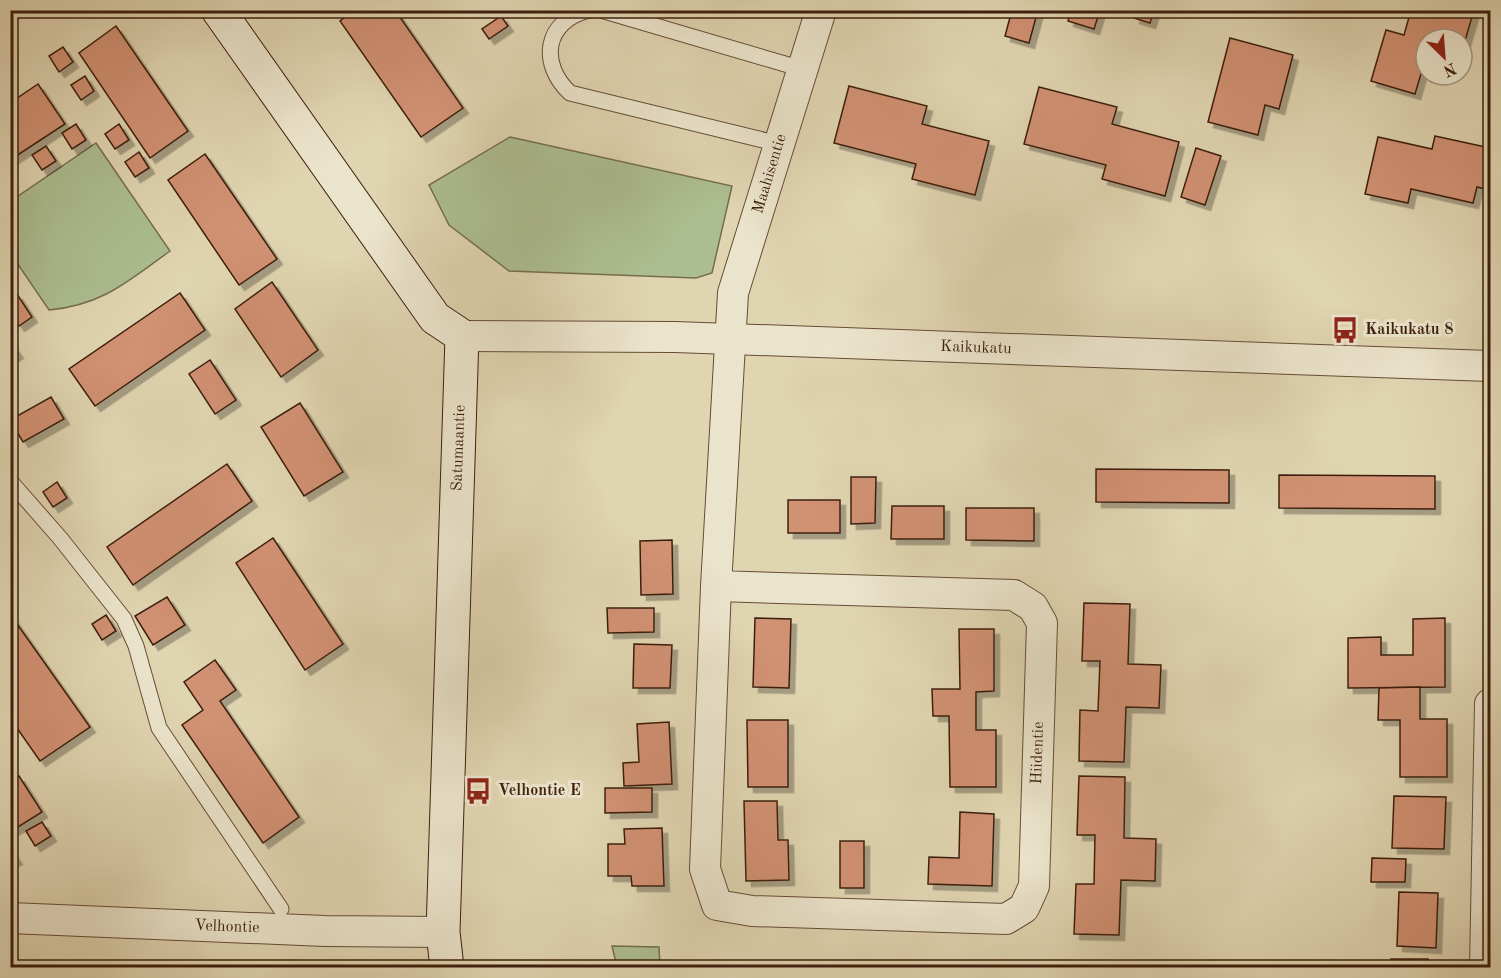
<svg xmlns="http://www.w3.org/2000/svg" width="1501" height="978" font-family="'Old Standard TT',serif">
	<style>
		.green { fill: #acbe91; stroke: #746e4f; stroke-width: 1.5 }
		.building { fill: #d19173; stroke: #3d1f0d; stroke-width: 1.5; filter: url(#shadow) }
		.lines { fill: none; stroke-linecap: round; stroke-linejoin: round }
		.lane-casing { stroke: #664c36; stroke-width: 17 }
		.street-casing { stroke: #664c36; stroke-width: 32 }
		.secondary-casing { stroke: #3d1f0d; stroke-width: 35 }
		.lane { stroke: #ebe4cc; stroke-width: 15 }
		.street { stroke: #ebe4cc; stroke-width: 30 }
		.secondary { stroke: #ebe4cc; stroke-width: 33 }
		.labels { text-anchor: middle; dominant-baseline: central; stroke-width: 6; stroke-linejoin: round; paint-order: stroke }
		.street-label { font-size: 16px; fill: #3d1f0d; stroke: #ebe4cc }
		.poi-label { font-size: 16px; font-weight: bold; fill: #3d1f0d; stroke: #ebe4cc; text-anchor: start }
	</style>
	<defs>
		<filter id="shadow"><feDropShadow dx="5.5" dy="5.5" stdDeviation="0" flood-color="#0004"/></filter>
	</defs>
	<rect width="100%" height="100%" fill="#e0d5b1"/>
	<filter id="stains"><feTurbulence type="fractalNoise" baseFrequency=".00333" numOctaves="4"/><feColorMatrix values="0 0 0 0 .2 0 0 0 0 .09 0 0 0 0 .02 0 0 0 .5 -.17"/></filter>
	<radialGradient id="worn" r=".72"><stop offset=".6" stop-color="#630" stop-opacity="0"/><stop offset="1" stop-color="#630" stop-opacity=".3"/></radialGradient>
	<g class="green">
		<path d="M510 137 732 186 712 273 696 278 509 271 449 225 429 185Z"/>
		<path d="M96 143 170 251C128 281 103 305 49 310L11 254V201Z"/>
		<path d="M612 946 659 947 660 967H617Z"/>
	</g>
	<g class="building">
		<path d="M355 10H395L463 108 421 137 340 21Z"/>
		<path d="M1012 10H1038L1029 43 1005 36Z"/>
		<path d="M1071 10H1100L1094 29 1068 21Z"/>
		<path d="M1136 10H1154L1150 23 1134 18Z"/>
		<path d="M1411 10H1474L1462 51V39H1426V57L1415 94 1371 81 1386 30 1404 35Z"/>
		<path d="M501 16 508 26 489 39 482 29Z"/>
		<path d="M116 26 188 131 150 158 79 53Z"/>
		<path d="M1230 38 1293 55 1279 109 1265 105 1258 135 1208 122Z"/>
		<path d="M63 47 73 62 59 72 49 56Z"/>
		<path d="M85 76 94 91 81 100 71 85Z"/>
		<path d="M38 84 65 124 10 160V103Z"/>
		<path d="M849 86 927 106 922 124 989 141 975 195 912 179 916 164 834 143Z"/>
		<path d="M1039 87 1117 107 1112 124 1179 142 1165 196 1102 179 1106 165 1024 144Z"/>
		<path d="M76 124 86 140 72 149 62 133Z"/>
		<path d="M119 124 129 140 115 149 105 134Z"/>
		<path d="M1435 136 1490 148V144V190L1477 187 1473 203 1411 189 1408 203 1365 194 1378 137 1432 149Z"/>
		<path d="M46 146 56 161 42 170 32 155Z"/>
		<path d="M1196 148 1221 156 1205 205 1181 197Z"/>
		<path d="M139 152 149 168 135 177 125 162Z"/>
		<path d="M205 154 277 259 239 285 168 180Z"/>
		<path d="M272 282 318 350 281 377 235 309Z"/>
		<path d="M180 293 205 330 95 406 69 369Z"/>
		<path d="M17 294 32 317 19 326 10 313V299Z"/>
		<path d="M10 342 18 353 10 358Z"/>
		<path d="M210 360 236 400 215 414 189 374Z"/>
		<path d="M51 397 64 419 23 442 10 420Z"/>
		<path d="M300 403 343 472 304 496 261 427Z"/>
		<path d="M227 464 252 501 133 585 107 547Z"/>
		<path d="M1096 469 1229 470V503L1096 502Z"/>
		<path d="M1279 475 1435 476V509L1279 508Z"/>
		<path d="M851 477H876L875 523 851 524Z"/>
		<path d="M57 482 67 498 53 507 43 492Z"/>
		<rect x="788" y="500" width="52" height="33"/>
		<path d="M892 506H944V539H891Z"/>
		<path d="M966 508H1034V541L966 540Z"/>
		<path d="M273 538 343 644 305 670 236 563Z"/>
		<path d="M672 540 673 594 641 595 640 541Z"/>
		<path d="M167 597 185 625 153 645 135 616Z"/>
		<path d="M1084 603 1130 604 1128 664 1161 665 1159 708 1126 707 1124 762 1079 761 1080 710 1098 711 1100 661H1082Z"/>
		<path d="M607 608H654V632L608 633Z"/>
		<path d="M10 614 90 727 40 761 10 718Z"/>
		<path d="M106 615 116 631 102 640 92 624Z"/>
		<path d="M755 618 791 619 789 688 753 687Z"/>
		<path d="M1445 618V687L1348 688V638L1381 637V655H1413V619Z"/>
		<path d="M959 629H994V691L976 692V730H996V787H950L949 716H933L932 689H960Z"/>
		<path d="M634 644 672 645 670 688H633Z"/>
		<path d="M215 660 236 690 220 701 299 817 263 843 182 725 203 710 184 682Z"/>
		<path d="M1420 687V719H1447V777H1400V720H1378L1379 688Z"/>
		<path d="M747 720H788V787H748Z"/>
		<path d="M669 722 672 784 624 786 623 763 639 762 637 724Z"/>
		<path d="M19 776 42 812 10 832V781Z"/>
		<path d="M1079 776 1125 777 1124 838 1156 839 1155 881 1121 880 1119 935 1074 934 1076 884H1094L1095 835H1077Z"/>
		<path d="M605 788H652V812L605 813Z"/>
		<path d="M1394 796 1446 797 1444 849 1392 848Z"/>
		<path d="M744 801H777L778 840H788L789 880 746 881Z"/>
		<path d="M960 812 994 814 992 886 928 884 929 857 959 858Z"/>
		<path d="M42 822 51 836 35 846 26 831Z"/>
		<path d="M662 828 664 886H632L631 876H608V844H625L624 829Z"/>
		<rect x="840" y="841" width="24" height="47"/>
		<path d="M10 849 17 859 10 863Z"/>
		<path d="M1372 858 1406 859 1405 882H1371Z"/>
		<path d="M1399 892 1438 893 1436 948 1397 946Z"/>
		<rect x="1391" y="959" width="37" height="9"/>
	</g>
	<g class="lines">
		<defs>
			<g id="lane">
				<path d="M589 10C544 21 539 64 570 93L779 144"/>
				<path d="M601 10 802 69"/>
				<path d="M10 481 60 538 124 619 136 646 159 728 281 909"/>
			</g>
			<g id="street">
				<path d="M462 336 675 337 1490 366"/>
				<path d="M716 586 1014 595 1033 607 1042 623 1034 886 1024 908 1006 919 752 911 717 905 705 869 716 586 733 293 821 10"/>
				<path d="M10 918 325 931 443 932"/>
				<path d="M1485 968 1490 704"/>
			</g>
			<path id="secondary" d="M218 10 435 318 462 336 443 932 447 968"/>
		</defs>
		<use href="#lane" class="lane-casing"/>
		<use href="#street" class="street-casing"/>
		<use href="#secondary" class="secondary-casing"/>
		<use href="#lane" class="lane"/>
		<use href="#street" class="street"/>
		<use href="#secondary" class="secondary"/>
	</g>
	<defs>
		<symbol id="bus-bare" viewBox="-9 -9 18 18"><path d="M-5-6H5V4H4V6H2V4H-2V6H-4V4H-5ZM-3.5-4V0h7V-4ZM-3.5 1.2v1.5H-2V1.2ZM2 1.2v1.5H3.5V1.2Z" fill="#8f2418" stroke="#ebe4cc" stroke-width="2.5" paint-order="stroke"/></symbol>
	</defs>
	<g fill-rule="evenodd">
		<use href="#bus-bare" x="1326" y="311" width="38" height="38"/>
		<use href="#bus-bare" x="459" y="772" width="38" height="38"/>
	</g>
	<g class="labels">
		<g class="street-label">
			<text transform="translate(770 174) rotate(-73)">Maahisentie</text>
			<text transform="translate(976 348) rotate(2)">Kaikukatu</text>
			<text transform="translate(459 448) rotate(-88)">Satumaantie</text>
			<text transform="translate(1038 753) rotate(-88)">Hiidentie</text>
			<text transform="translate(227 927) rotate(2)">Velhontie</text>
		</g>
		<g class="poi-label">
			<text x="1365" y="330">Kaikukatu 8</text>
			<text x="498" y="791">Velhontie E</text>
		</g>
	</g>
	<rect width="1501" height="978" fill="none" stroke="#e0d5b1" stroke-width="36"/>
	<rect x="12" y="12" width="1477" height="954" fill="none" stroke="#3d1f0d" stroke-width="3"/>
	<rect x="18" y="18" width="1465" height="942" fill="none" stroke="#3d1f0d" stroke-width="1.5"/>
	<g transform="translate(1444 57) rotate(155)"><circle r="28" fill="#ebe4cc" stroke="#a59580" stroke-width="1.5"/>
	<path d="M0-4.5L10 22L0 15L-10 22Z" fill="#8f2418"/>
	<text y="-9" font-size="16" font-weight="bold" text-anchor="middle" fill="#3d1f0d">N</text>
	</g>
	<rect width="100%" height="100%" filter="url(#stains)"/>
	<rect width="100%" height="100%" fill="url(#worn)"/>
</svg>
